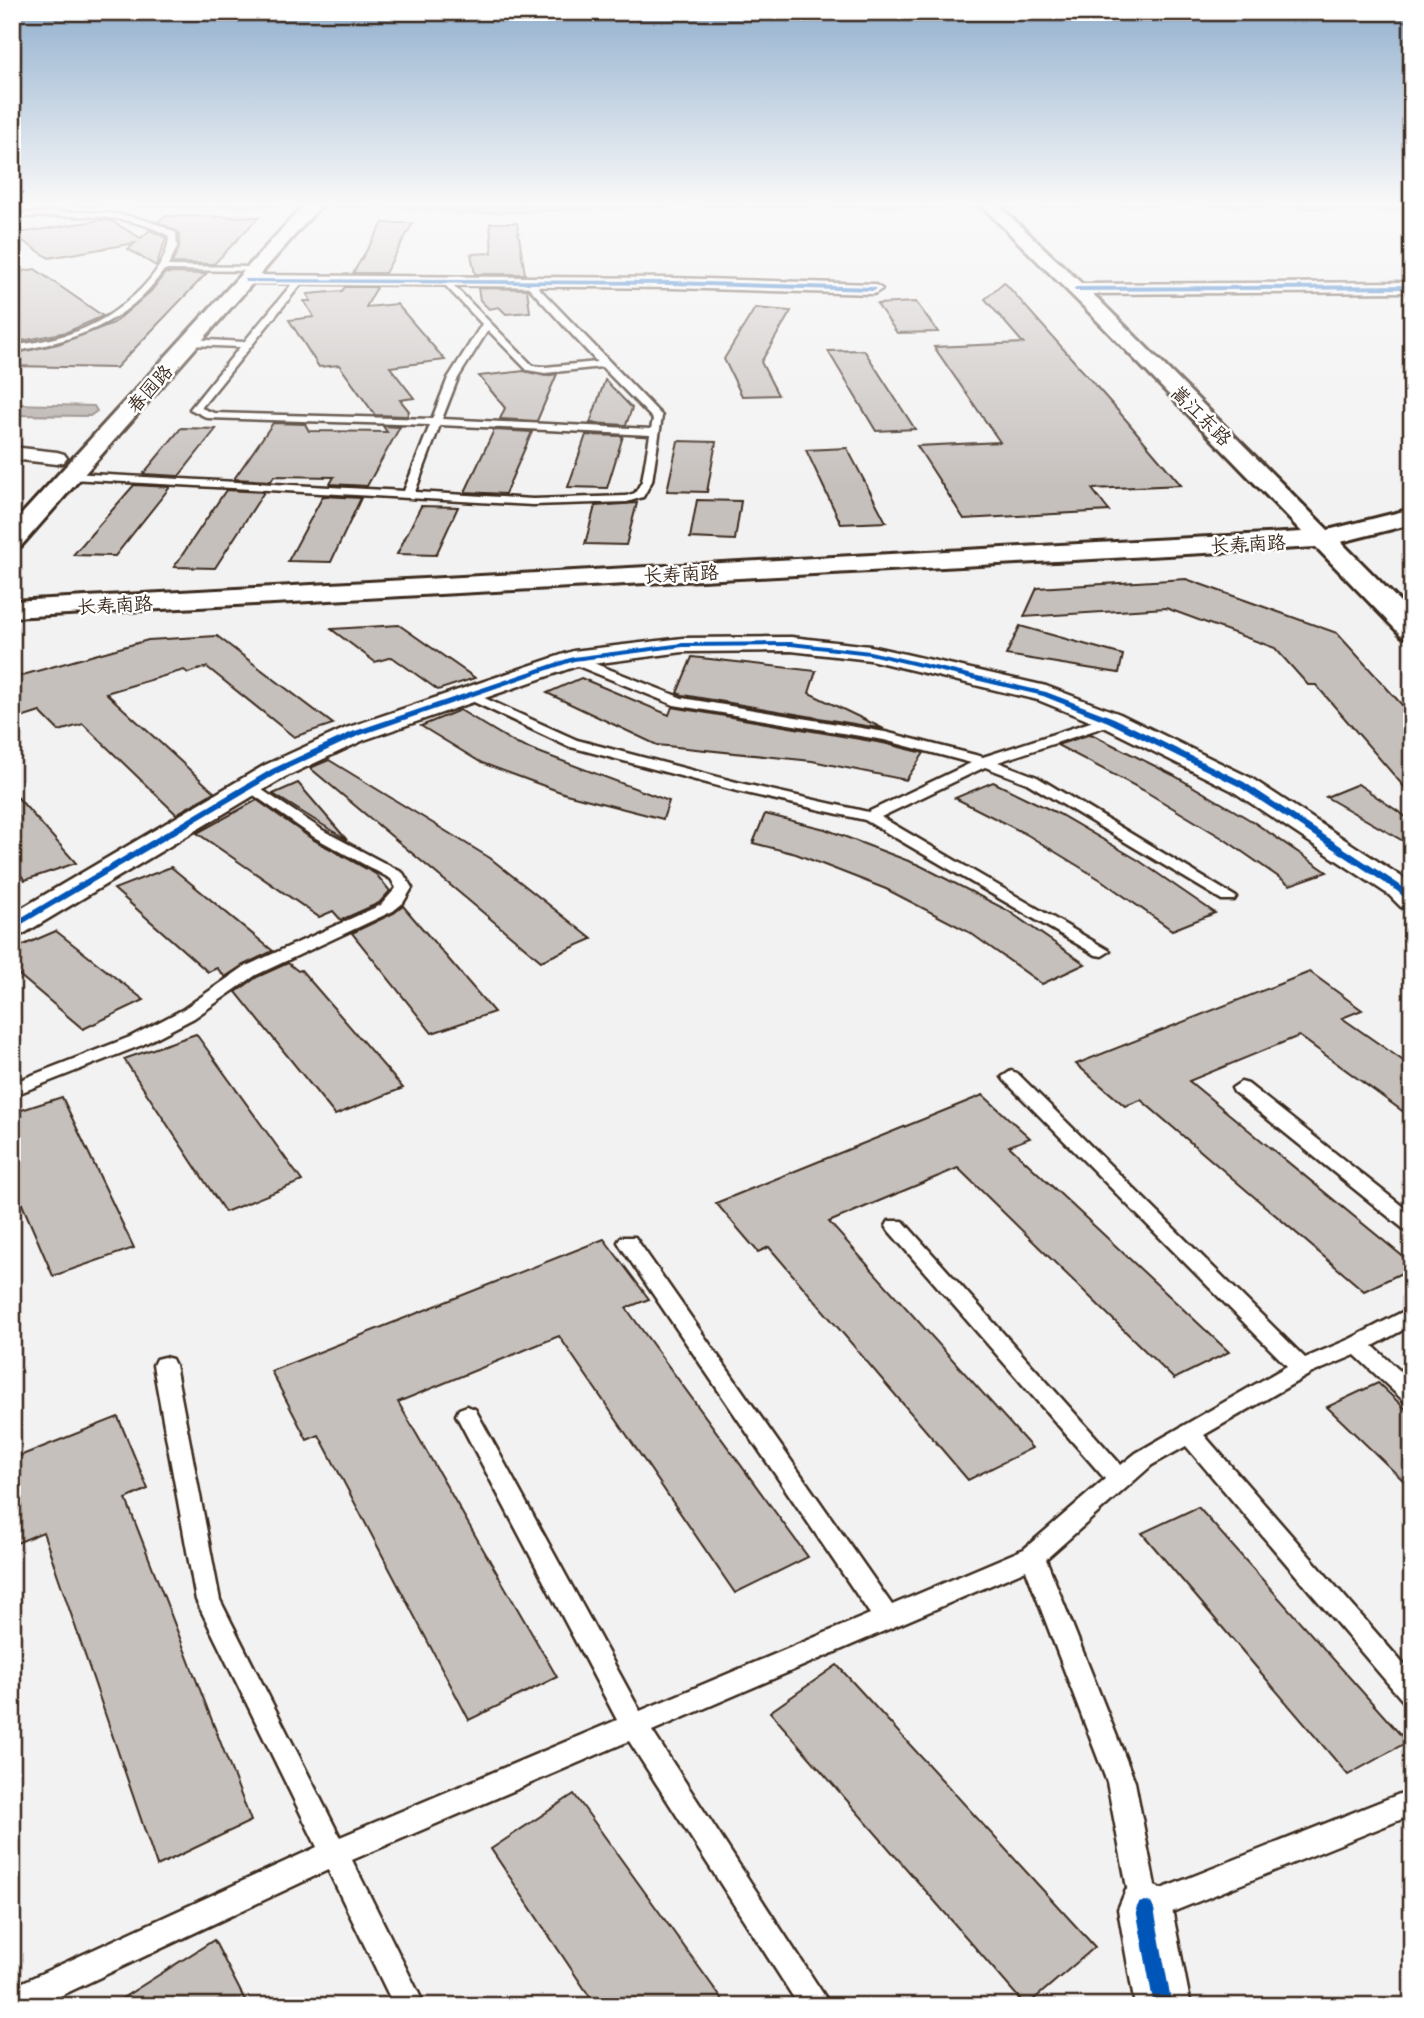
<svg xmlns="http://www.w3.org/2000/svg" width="1424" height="2018" font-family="Mali,'LXGW WenKai TC',sans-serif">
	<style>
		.water { fill: #b2aba7; stroke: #827770; stroke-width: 2 }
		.building { fill: #c6c0bd; stroke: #3b2a1e; stroke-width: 2 }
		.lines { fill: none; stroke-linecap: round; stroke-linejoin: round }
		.lane-casing { stroke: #3b2a1e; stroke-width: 5 }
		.street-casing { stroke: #3b2a1e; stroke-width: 5 }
		.secondary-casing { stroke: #3b2a1e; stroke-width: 6 }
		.lane { fill: #fff; fill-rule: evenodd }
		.street { fill: #fff; fill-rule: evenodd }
		.secondary { fill: #fff; fill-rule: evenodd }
		.cycleway-casing { stroke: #fff; stroke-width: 5 }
		.cycleway { fill: #0057b8; fill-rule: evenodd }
		.labels { text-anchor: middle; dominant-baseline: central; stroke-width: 5; stroke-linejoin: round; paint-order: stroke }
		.far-street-label { font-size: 19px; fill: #3b2a1e; stroke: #fff }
	</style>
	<rect width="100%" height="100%" fill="#f3f2f2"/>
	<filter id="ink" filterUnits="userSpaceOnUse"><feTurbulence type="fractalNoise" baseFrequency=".0143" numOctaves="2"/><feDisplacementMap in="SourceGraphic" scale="14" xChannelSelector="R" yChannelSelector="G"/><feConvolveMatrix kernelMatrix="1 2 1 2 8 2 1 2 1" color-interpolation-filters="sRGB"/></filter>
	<g filter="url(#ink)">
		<g class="water">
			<path d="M12 204H1300L1412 207V212L1197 205 1044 208 687 206 458 214 449 211 385 207 12 206Z"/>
			<path d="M12 404 94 406 97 411 90 416 12 415Z"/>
		</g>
		<g class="building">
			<path d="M165 216 259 217 214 264 172 263 179 248V233L158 222Z"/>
			<path d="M101 220 111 221 141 238 150 230 166 238 156 266 128 249 135 243 49 258 12 234Z"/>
			<path d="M383 223H413L385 273H353Z"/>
			<path d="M490 223H517L525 274H475L471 254 492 253Z"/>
			<path d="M35 269 103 316 67 332 12 343V273Z"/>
			<path d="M165 273 206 274 116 368 12 366V354L58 344 114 323 151 291Z"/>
			<path d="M1004 282 1127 421 1181 485 1092 489 1109 511 964 519 917 446 1000 442 934 347 1023 343 985 299Z"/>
			<path d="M345 287H377L366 307 397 304 445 360 390 367 414 398 400 400 409 411 407 416 375 415 339 365 319 367 289 320 314 317 304 301H311L307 294 342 291Z"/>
			<path d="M478 288 527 289 530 312 506 314 499 307 489 309 480 300Z"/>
			<path d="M916 302 938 332 897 333 877 304Z"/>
			<path d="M755 308 791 311 761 362 778 395 742 396 724 359Z"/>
			<path d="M864 350 915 429 876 431 828 351Z"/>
			<path d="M524 371 545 376 557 374 537 421 500 419 505 408 479 376Z"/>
			<path d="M605 380 632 408 626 425 590 423Z"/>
			<path d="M273 423 305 424 309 431 387 432 383 426 400 427 367 486 330 484 334 477 274 476 271 481 234 479Z"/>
			<path d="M181 428 216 429 179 476 143 474Z"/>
			<path d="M494 430 532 432 505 494 465 492Z"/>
			<path d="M586 435 623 436 607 488 568 487Z"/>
			<path d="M678 441 716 442 707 492 667 491Z"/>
			<path d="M847 448 886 522 841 524 806 450Z"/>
			<path d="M134 485 170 487 115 556 73 555Z"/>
			<path d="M226 490 264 492 215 568 174 567Z"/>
			<path d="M323 496 361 498 331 562 288 561Z"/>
			<path d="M697 500 741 501 735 540 690 538Z"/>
			<path d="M637 503 626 545 585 544 595 506Z"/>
			<path d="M421 506 458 507 436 555 397 554Z"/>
			<path d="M1186 579 1337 633 1412 716V796L1316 685H1308L1275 648 1166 608 1024 617 1037 588Z"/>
			<path d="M399 625 475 678 438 690 392 657 375 662 331 629Z"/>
			<path d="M1020 626 1123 655 1119 673 1006 655Z"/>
			<path d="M217 636 333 724 294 737 207 667 188 673 184 670 106 693 214 792 176 814 83 724 59 731 40 712 12 721V678L148 640Z"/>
			<path d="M692 657 816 671 809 693 884 729 683 695 677 693Z"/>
			<path d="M581 678 669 715 672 707 883 743 924 753 906 780 812 761 657 745 547 693Z"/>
			<path d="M460 710 517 744 669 801 663 819 566 794 482 763 421 726Z"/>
			<path d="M1091 734 1173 775 1252 821 1327 872 1290 885 1224 839 1143 790 1057 745Z"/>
			<path d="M329 760 490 858 592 939 541 961 310 768Z"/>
			<path d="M993 782 1059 814 1138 860 1215 913 1172 930 1101 880 1026 834 955 798Z"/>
			<path d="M298 783 347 840 273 794Z"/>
			<path d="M1358 784 1412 821V846L1326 797Z"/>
			<path d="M12 791 76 863 25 880 12 865Z"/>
			<path d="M257 800 312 839 376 874 390 891 379 903 341 920 333 911 319 917 197 833Z"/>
			<path d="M765 814 825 829 919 865 1007 910 1085 964 1042 984 969 932 886 889 796 854 753 843Z"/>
			<path d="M171 867 273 951 243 965 225 977 217 968 208 972 114 889Z"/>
			<path d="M403 906 494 1012 432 1033 352 933 394 913Z"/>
			<path d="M56 931 144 1000 83 1029 12 969V950Z"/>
			<path d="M288 963 298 971 301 970 403 1088 335 1115 236 992 257 977Z"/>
			<path d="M1310 972 1362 1010 1342 1018 1412 1067V1118L1299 1036 1189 1081 1412 1264V1268L1364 1291 1141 1100 1125 1106 1076 1064Z"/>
			<path d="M196 1034 302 1181 225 1212 124 1059Z"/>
			<path d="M983 1095 1030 1138 1009 1146 1229 1352 1174 1379 958 1168 829 1222 1032 1448 968 1480 769 1247 758 1252 716 1203Z"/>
			<path d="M62 1097 134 1248 53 1276 12 1181V1113Z"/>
			<path d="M604 1239 649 1299 626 1308 808 1557 735 1593 559 1336 398 1402 557 1677 469 1720 319 1435 307 1440 271 1371Z"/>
			<path d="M1378 1383 1412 1415V1489L1327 1407Z"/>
			<path d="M118 1417 148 1489 126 1499 251 1821 157 1866 43 1532 12 1545V1459Z"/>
			<path d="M1198 1507 1407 1742 1348 1775 1142 1533Z"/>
			<path d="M837 1665 1095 1947 1026 2006 770 1712Z"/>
			<path d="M574 1794 727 2006H596L491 1849Z"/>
			<path d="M214 1940 248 2006H110Z"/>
		</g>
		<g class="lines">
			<defs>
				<g id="lane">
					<path d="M12 213C68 213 126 205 176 233L177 247 168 266 256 267 260 269 256 271 164 270C126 325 75 340 12 352V346C37 342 62 338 85 328 118 314 168 274 169 236 122 209 65 217 12 217Z"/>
					<path d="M446 278 533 366 545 367 597 362 524 282 531 280 662 416 652 481 643 497 627 502 533 505 71 479 66 476 71 473 404 491 430 425 208 418 190 409 240 347 190 345 185 342 190 339 244 342 296 279H302V283L201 408 214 413 432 419 448 378 482 324 443 283ZM488 330 527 370 545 373 602 367 653 419 651 429 442 419 458 378ZM440 425 650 435 642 481 635 493 626 496 533 499 415 492Z"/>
					<path d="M573 655 682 698 885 732 983 757 1106 717H1116V723L998 762 1037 777 1236 897 1234 900H1222L1027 783 985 767 881 817 1110 951 1102 956 1096 955 865 820 737 791 567 746 459 695 461 692H471L577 740 744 784 868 812 971 763 884 740 674 705 568 662 566 659Z"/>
					<path d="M250 782 324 831 403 873 412 888 403 903 393 911 256 975 194 1018 142 1045 12 1096V1083L130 1037 182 1010 244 967 381 905 396 888 391 879 314 837 245 789 243 786 245 783Z"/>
					<path d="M1011 1071 1017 1073 1305 1358 1350 1339 1412 1307V1325L1373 1346 1412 1382V1403L1404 1401 1355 1355 1310 1374 1204 1435 1412 1674V1705L1403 1701 1186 1446 1152 1465 1046 1559 1135 1782 1156 1891 1412 1789V1815L1145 1923 1135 1919 1131 1909 1107 1782 1026 1570 652 1731 831 2006H799L629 1741 352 1860 425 2006H394L328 1870 39 2006H12V1987L317 1847 196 1600 153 1365 156 1359 164 1357 172 1359 175 1365 220 1600 340 1837 617 1720 456 1415 459 1409 467 1406 475 1409 640 1711 870 1614 621 1247 618 1242 621 1237H635L892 1605 1024 1549 1105 1479 889 1231 886 1226 889 1221H903L1121 1465 1136 1453 1287 1366 1005 1081 1002 1077Z"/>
					<path d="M1241 1082 1248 1084 1412 1214V1232L1405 1230 1234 1092 1232 1088Z"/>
				</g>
				<g id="street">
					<path d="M246 275 672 278 874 284 882 289 874 294 672 288 240 283 238 280 240 277Z"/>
					<path d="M1412 282V292L1076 294 1068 289 1076 284Z"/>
					<path d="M12 447 57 452 64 454 67 458 64 462 57 464 12 459Z"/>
					<path d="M791 637 870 646 1046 686 1120 714 1251 778 1411 883 1412 909 1401 907 1389 895 1231 790 1102 726 1038 700 870 660 791 651 683 652 577 666 364 740 285 777 23 934 12 936V914L265 765 346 728 573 651 683 638Z"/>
					<path d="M1145 1882 1164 1890 1172 1909 1191 2006H1135L1118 1909 1126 1890Z"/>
				</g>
				<g id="secondary">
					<path d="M305 204H322L21 546 12 549V525Z"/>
					<path d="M980 204H997L1100 301 1328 530 1412 509V524L1341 542 1412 614V638L1402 636 1316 547 12 617V601L1302 532 1086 309Z"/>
				</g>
			</defs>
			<use href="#lane" class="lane-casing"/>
			<use href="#street" class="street-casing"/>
			<use href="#secondary" class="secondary-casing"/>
			<use href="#lane" class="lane"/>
			<use href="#street" class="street"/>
			<use href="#secondary" class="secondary"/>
			<defs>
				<g id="cycleway">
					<path d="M244 279 672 281 874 287 877 289 874 291 672 285 246 282Z"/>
					<path d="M1412 285V289L1076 291 1073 289 1076 287Z"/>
					<path d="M791 642 870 651 1046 692 1114 718 1244 782 1403 887 1412 895V903L1409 902 1397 891 1238 786 1108 722 1043 696 870 655 791 646 683 647 574 661 358 736 278 773 12 930V923L272 769 352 732 573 657 683 643Z"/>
					<path d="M1145 1901 1151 1903 1154 1909 1172 2006H1154L1136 1909 1139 1903Z"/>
				</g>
			</defs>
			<use href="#cycleway" class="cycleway-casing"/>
			<use href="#cycleway" class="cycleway"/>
		</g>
	</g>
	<linearGradient id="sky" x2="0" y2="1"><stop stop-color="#92b0ce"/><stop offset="0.42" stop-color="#faf9f9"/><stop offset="1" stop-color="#faf9f9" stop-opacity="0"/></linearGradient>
	<rect width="1424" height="486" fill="url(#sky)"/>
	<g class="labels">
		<g class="far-street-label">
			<text transform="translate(149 388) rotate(-48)">春园路</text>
			<text transform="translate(1202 415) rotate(45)">嵩江东路</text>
			<text transform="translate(1248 543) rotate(-3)">长寿南路</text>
			<text transform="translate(681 573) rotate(-3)">长寿南路</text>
			<text transform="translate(115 604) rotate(-3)">长寿南路</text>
		</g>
	</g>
	<rect width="1424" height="2018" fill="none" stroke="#fff" stroke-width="42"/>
	<rect x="21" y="21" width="1382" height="1976" fill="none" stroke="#3b2a1e" stroke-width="2.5" filter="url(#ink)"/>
</svg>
